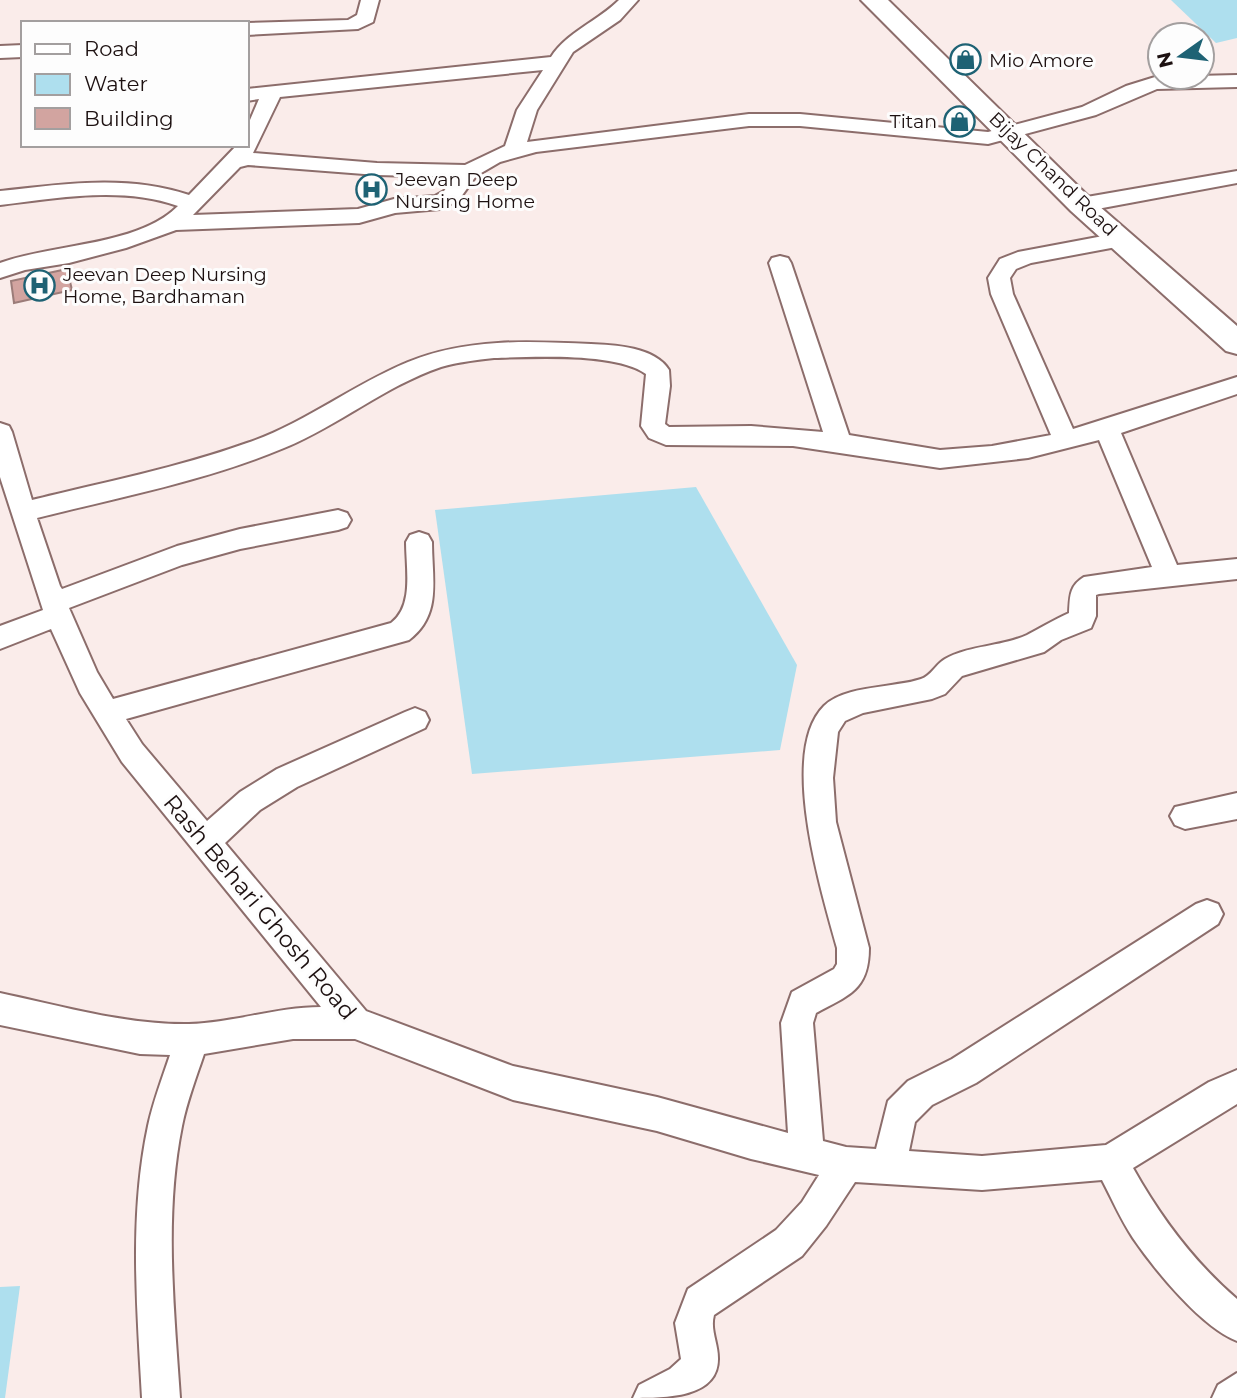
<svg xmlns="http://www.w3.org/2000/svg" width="1237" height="1398" font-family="Montserrat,sans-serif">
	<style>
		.water { fill: #aedfee }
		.building { fill: #d2a4a0; stroke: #9b7c79; stroke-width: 2 }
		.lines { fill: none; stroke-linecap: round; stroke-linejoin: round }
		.street-casing { stroke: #8c6d6b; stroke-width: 4 }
		.secondary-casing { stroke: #8c6d6b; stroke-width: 4 }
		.street { fill: #fff; fill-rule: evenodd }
		.secondary { fill: #fff; fill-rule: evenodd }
		.labels { text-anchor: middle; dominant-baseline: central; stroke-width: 6; stroke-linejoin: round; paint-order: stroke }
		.far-poi-label { font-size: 19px; fill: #1d1111; stroke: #fdfdfd; text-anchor: start }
		.far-street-label { font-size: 19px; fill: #1d1111; stroke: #fdfdfd }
		.street-label { font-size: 23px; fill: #1d1111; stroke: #fdfdfd }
	</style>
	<rect width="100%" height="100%" fill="#faecea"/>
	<g class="water">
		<path d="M1171 0H1237V38L1216 43Z"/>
		<path d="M696 487 797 665 780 750 472 774 435 510Z"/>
		<path d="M20 1286 5 1398H0V1287Z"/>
	</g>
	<path class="building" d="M67 269 72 290 14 303 11 281Z"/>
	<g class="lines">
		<defs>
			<g id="street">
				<path d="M361 0H379L373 22 358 29 247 35V23L348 20 357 15Z"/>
				<path d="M619 0H638L620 20 573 52 537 110 527 142 749 114H800L988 132 1082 107 1126 86 1155 77 1237 75V87L1157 89 1096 115 988 144 800 126H749L536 152 500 162 476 176 458 201 440 209 395 213 359 223 176 230 126 248 69 263 25 270 0 278V263C51 244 139 246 178 206 122 186 58 198 0 205V191C63 184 128 174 189 195L237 145H247V127L259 99 247 101V89L551 57C567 32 598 21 619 0ZM543 70 517 110 505 146 465 165 377 163 253 153 280 97ZM248 165 377 175 454 177 444 191 435 196 394 199 358 209 193 215 240 167Z"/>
				<path d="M23 45V57L0 58V46Z"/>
				<path d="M1237 171V183L1081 212 1074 210 1070 205 1074 200 1081 198Z"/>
				<path d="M1119 233 1127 235 1130 240 1127 245 1031 263 1016 269 1010 278 1013 294 1073 429 1237 377V394L1121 433 1177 565 1237 559V579L1099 594 1096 595V616L1091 628 1061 640 1044 652 962 676 945 694 932 699 863 713 845 721 838 732 833 778 836 822 869 948C869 990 849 995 816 1013L813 1023 823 1141 846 1147 876 1149 888 1101 908 1081 952 1059 1196 904 1207 900 1218 904 1223 914 1218 924 976 1083 932 1105 915 1122 909 1151 982 1156 1106 1145 1209 1082 1237 1070V1104L1133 1168C1161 1218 1193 1261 1237 1299V1341C1201 1327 1155 1270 1133 1238 1121 1220 1112 1199 1102 1180L982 1190 855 1182 826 1226 802 1256 714 1315C710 1330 718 1343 718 1358 719 1398 666 1398 633 1398L639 1385 670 1369 681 1359 675 1323 688 1289 776 1230 802 1202 819 1175 751 1159 657 1131 513 1100 355 1039H293L204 1054C196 1078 187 1101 182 1126 164 1215 174 1308 180 1398H142C137 1308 129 1215 148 1126 153 1102 162 1079 170 1055L140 1054 0 1025V993C62 1006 126 1025 189 1024 233 1023 276 1007 321 1007L122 762 80 693 51 629 0 649V626L43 610 0 477V423L9 426 12 432 32 500C104 482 177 468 247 443 304 424 352 385 408 362 467 338 529 341 591 344 615 345 655 347 669 370L670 386 665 424 669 427 751 426 823 432 769 263 772 258 780 256 788 258 791 263 849 435 940 450 992 446 1051 435 991 294 988 278 1000 259 1018 252ZM494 358C531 357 615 352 646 374L641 426 649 438 666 445 793 446 940 468 1028 458 1099 440 1152 567 1084 577C1069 586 1070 597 1069 613 1053 620 1041 628 1027 635 1001 647 970 645 945 659 936 664 931 676 921 679 895 688 845 685 824 706 778 752 822 893 837 948V964L834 969 792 992 781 1023 788 1133 657 1097 513 1066 366 1011 225 843 260 810 297 787 425 728 429 720 425 712 415 708 405 712 277 769 240 792 207 821 142 744 126 719 409 640C442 615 432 580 432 542L428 535 419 532 410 535 406 542C406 569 414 606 391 623L113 699 97 672 69 608 182 565 240 549 338 530 347 527 351 520 347 513 338 510 240 529 177 546 62 589 60 586 37 518C120 497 205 481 284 448 338 426 385 386 441 367 458 362 476 360 494 358Z"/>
				<path d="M1237 793V819L1185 829 1175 825 1170 816 1175 807Z"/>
				<path d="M1237 1373V1398H1212L1218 1385Z"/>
			</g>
			<path id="secondary" d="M861 0H888L1091 199 1237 326V354L1226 351 1071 211Z"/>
		</defs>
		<use href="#street" class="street-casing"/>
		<use href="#secondary" class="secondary-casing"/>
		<use href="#street" class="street"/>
		<use href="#secondary" class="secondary"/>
	</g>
	<defs>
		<symbol id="shop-ring" viewBox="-11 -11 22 22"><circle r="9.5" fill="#fdfdfd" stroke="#1e6274" stroke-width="1.5"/><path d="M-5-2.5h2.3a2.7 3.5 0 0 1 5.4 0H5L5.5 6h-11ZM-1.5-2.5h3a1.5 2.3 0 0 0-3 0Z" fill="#1e6274"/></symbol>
		<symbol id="hospital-ring" viewBox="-11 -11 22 22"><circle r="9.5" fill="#fdfdfd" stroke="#1e6274" stroke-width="1.5"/><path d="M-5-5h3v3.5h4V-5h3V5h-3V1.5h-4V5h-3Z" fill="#1e6274"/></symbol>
	</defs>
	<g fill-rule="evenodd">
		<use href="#shop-ring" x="948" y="42" width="35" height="35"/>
		<use href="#shop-ring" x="942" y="104" width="35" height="35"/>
		<use href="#hospital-ring" x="354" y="172" width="35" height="35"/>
		<use href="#hospital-ring" x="22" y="268" width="35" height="35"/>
	</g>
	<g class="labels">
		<g class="far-poi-label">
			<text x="989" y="60">Mio Amore</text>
			<text x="937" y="121" text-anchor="end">Titan</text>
			<text x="395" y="179">Jeevan Deep<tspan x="395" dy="22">Nursing Home</tspan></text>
			<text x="63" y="274">Jeevan Deep Nursing<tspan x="63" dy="22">Home, Bardhaman</tspan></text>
		</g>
		<g class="far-street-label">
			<text transform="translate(1053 174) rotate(44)">Bijay Chand Road</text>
		</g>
		<g class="street-label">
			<text transform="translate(260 907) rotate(50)">Rash Behari Ghosh Road</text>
		</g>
	</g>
	<rect x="21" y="21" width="228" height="126" fill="#fdfdfd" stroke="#a39f9f" stroke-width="2"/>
	<rect x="35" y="44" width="35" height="10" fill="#ffffff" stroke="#a39f9f" stroke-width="2"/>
	<text x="84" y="56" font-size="21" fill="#1d1111">Road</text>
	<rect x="35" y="74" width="35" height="21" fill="#aedfee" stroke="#a39f9f" stroke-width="2"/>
	<text x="84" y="91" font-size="21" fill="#1d1111">Water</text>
	<rect x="35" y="108" width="35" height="21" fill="#d2a4a0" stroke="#a39f9f" stroke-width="2"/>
	<text x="84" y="126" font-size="21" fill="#1d1111">Building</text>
	<g transform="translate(1181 56) rotate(256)"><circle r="33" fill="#fdfdfd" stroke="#a39f9f" stroke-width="2"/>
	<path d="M0-5L12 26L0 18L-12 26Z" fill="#1e6274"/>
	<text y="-10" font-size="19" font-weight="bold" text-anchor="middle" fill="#1d1111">N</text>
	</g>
</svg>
